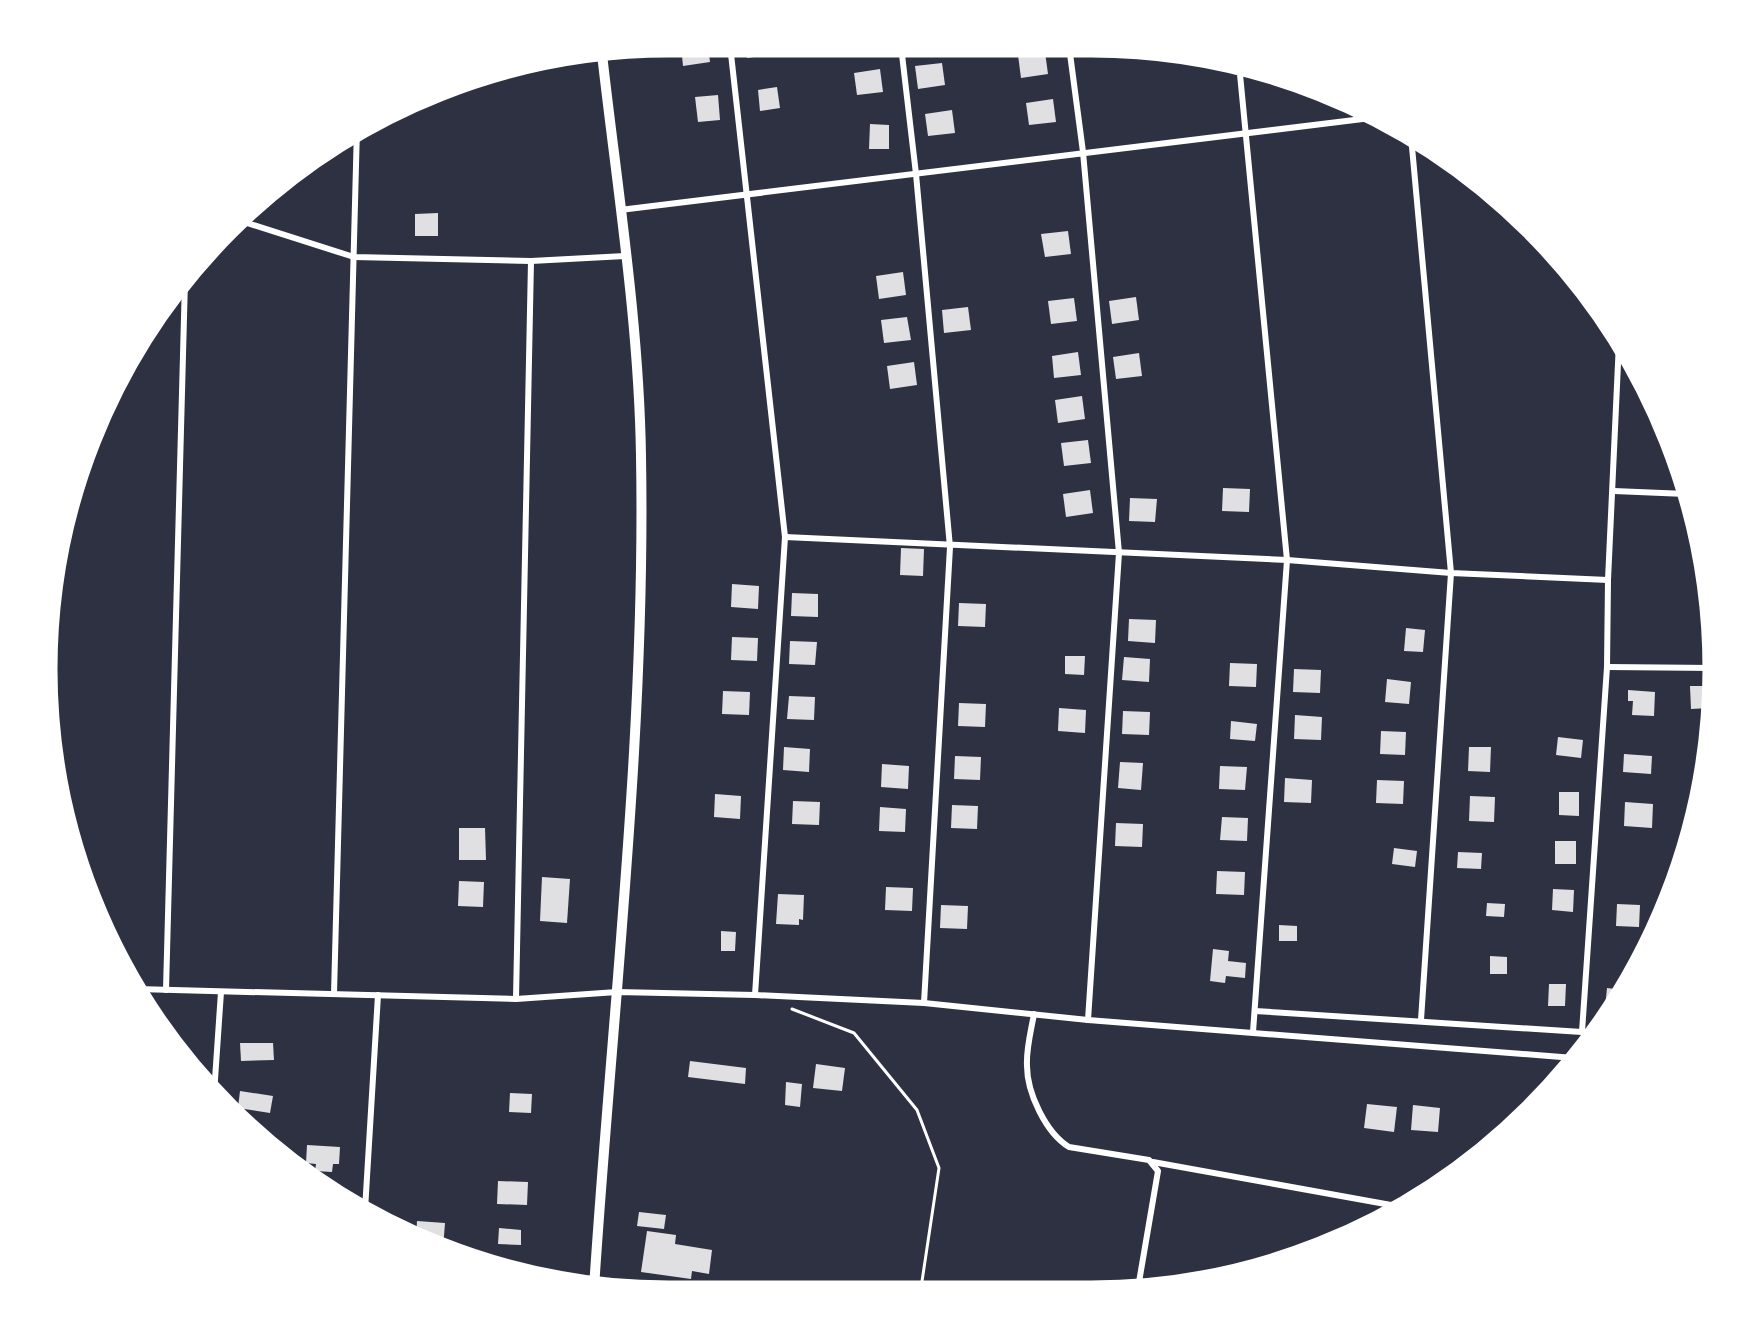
<svg xmlns="http://www.w3.org/2000/svg" width="1759" height="1338" font-family="Ubuntu,sans-serif">
	<style>
		.building { fill: #e0e0e3 }
		.lines { fill: none; stroke-linecap: round; stroke-linejoin: round }
		.path { stroke: #fff; stroke-width: 3 }
		.minor { stroke: #fff; stroke-width: 6 }
		.tertiary { stroke: #fff; stroke-width: 10 }
		.rim { fill: none; stroke: #fff; stroke-width: 3 }
	</style>
	<rect width="100%" height="100%" fill="#2d3142"/>
	<g class="building">
		<path d="M681 45H708L710 62 683 66Z"/>
		<path d="M746 45H773L774 54 747 58Z"/>
		<path d="M1045 52 1048 74 1021 78 1018 55Z"/>
		<path d="M942 63 945 85 918 89 915 66Z"/>
		<path d="M880 69 883 92 857 95 854 73Z"/>
		<path d="M777 87 780 108 760 111 758 90Z"/>
		<path d="M718 95 720 120 698 122 695 97Z"/>
		<path d="M1053 99 1056 122 1029 125 1026 103Z"/>
		<path d="M952 110 955 133 928 136 925 114Z"/>
		<path d="M870 124 889 125V149H869Z"/>
		<path d="M438 213V236H415V214Z"/>
		<path d="M1068 231 1071 254 1045 257 1041 234Z"/>
		<path d="M903 272 906 295 879 299 876 276Z"/>
		<path d="M1136 297 1139 320 1112 324 1109 301Z"/>
		<path d="M1074 298 1077 321 1051 324 1048 301Z"/>
		<path d="M968 307 971 330 944 333 942 310Z"/>
		<path d="M907 317 911 340 884 343 881 320Z"/>
		<path d="M1078 352 1081 375 1054 378 1052 356Z"/>
		<path d="M1139 353 1142 376 1116 379 1113 357Z"/>
		<path d="M914 362 917 385 890 389 887 366Z"/>
		<path d="M1082 396 1085 419 1058 423 1055 400Z"/>
		<path d="M1088 440 1091 463 1064 466 1061 443Z"/>
		<path d="M1223 488 1250 489 1249 512 1222 511Z"/>
		<path d="M1090 490 1093 513 1066 517 1063 494Z"/>
		<path d="M1130 498 1157 499 1155 522 1129 521Z"/>
		<path d="M901 548 924 549 923 576 900 575Z"/>
		<path d="M732 584 759 586 758 609 731 607Z"/>
		<path d="M792 593 818 594V617L791 616Z"/>
		<path d="M959 603 986 604 985 627 958 626Z"/>
		<path d="M1129 619 1156 620 1155 643 1128 641Z"/>
		<path d="M1406 628 1425 630 1423 652 1404 651Z"/>
		<path d="M732 637 758 638 757 661 731 660Z"/>
		<path d="M790 641 817 642 815 665 789 664Z"/>
		<path d="M1065 656H1085L1084 675 1065 674Z"/>
		<path d="M1124 657 1150 659 1149 682 1122 680Z"/>
		<path d="M1230 663 1257 664 1256 687 1229 686Z"/>
		<path d="M1294 669 1321 670 1320 693 1293 692Z"/>
		<path d="M1387 679 1411 682 1409 704 1385 702Z"/>
		<path d="M1690 686H1709L1710 708 1691 709Z"/>
		<path d="M1628 690 1655 692 1654 716 1632 715 1633 701H1628Z"/>
		<path d="M723 691 750 692 749 715 722 714Z"/>
		<path d="M789 696 815 697 814 720 787 719Z"/>
		<path d="M959 703 986 704 985 727 958 726Z"/>
		<path d="M1059 708 1086 710 1085 733 1058 731Z"/>
		<path d="M1123 711 1150 712 1149 735 1122 734Z"/>
		<path d="M1295 715 1322 717 1321 740 1294 739Z"/>
		<path d="M1231 721 1257 724 1255 741 1230 739Z"/>
		<path d="M1381 731 1406 732 1405 755 1380 754Z"/>
		<path d="M1558 737 1583 740 1581 758 1556 755Z"/>
		<path d="M784 747 810 749 809 772 783 770Z"/>
		<path d="M1469 747H1491L1490 772 1468 771Z"/>
		<path d="M1624 754 1652 756 1651 774 1623 772Z"/>
		<path d="M955 756 981 757 980 780 954 779Z"/>
		<path d="M1120 762 1143 763 1141 790 1118 788Z"/>
		<path d="M882 764 909 766 908 789 881 787Z"/>
		<path d="M1220 766 1247 767 1245 790 1219 789Z"/>
		<path d="M1285 778 1312 780 1311 803 1284 802Z"/>
		<path d="M1377 780 1404 781 1403 804 1376 803Z"/>
		<path d="M1559 792H1579V816L1559 815Z"/>
		<path d="M715 794 741 796 740 819 714 817Z"/>
		<path d="M1470 796 1495 797 1494 822 1469 821Z"/>
		<path d="M793 801 820 802 819 825 792 824Z"/>
		<path d="M1625 802 1653 804 1652 828 1624 826Z"/>
		<path d="M952 805 978 806 977 829 951 828Z"/>
		<path d="M880 807 906 809 905 832 879 831Z"/>
		<path d="M1222 817 1248 818 1247 841 1220 840Z"/>
		<path d="M1116 823 1143 824 1142 847 1115 846Z"/>
		<path d="M459 828H485L486 860H459Z"/>
		<rect x="1555" y="841" width="21" height="23"/>
		<path d="M1394 848 1417 851 1415 867 1392 864Z"/>
		<path d="M1458 852 1482 853 1481 869 1457 868Z"/>
		<path d="M1217 871 1245 872 1244 895 1216 894Z"/>
		<path d="M542 877 570 879 567 923 540 921Z"/>
		<path d="M459 881 484 882 483 907 458 906Z"/>
		<path d="M886 887 913 888 912 911 885 910Z"/>
		<path d="M1553 889 1574 890 1573 912 1552 910Z"/>
		<path d="M778 894 804 895 803 920 799 919V925L776 924Z"/>
		<path d="M1487 903 1505 904 1504 917 1486 916Z"/>
		<path d="M1617 904 1640 905 1639 927 1616 926Z"/>
		<path d="M941 905 968 906 967 929 940 928Z"/>
		<path d="M1279 925 1297 926V941H1279Z"/>
		<path d="M721 931 736 932 735 951H721Z"/>
		<path d="M1213 949 1229 951 1228 961 1246 963 1245 978 1226 976 1225 983 1210 981Z"/>
		<path d="M1490 956 1507 957V974H1490Z"/>
		<path d="M1549 984H1566L1565 1006H1548Z"/>
		<path d="M1607 988 1623 990 1612 1009 1605 1008Z"/>
		<path d="M240 1043H273L274 1060 241 1061Z"/>
		<path d="M690 1061 746 1068 745 1084 688 1077Z"/>
		<path d="M816 1064 845 1068 842 1091 813 1088Z"/>
		<path d="M786 1082 802 1084 800 1107 785 1105Z"/>
		<path d="M240 1091 273 1096 270 1113 238 1108Z"/>
		<path d="M510 1093 532 1094 531 1113 509 1112Z"/>
		<path d="M1367 1104 1397 1107 1394 1132 1364 1128Z"/>
		<path d="M1413 1105 1440 1108 1438 1132 1411 1130Z"/>
		<path d="M307 1145 340 1147 339 1164H333L332 1172 315 1171 316 1164 306 1163Z"/>
		<path d="M498 1181 528 1182 527 1205 497 1204Z"/>
		<path d="M639 1212 666 1215 664 1229 637 1226Z"/>
		<path d="M417 1221 445 1223 443 1249 416 1238Z"/>
		<path d="M499 1228 521 1230V1245L498 1244Z"/>
		<path d="M647 1231 676 1235 675 1244 712 1250 709 1274 692 1271 691 1279 641 1272Z"/>
	</g>
	<g class="lines">
		<path class="path" d="M792 1009 854 1033 917 1110 939 1168 921 1288"/>
		<g class="minor">
			<path d="M730 45 785 537 755 995"/>
			<path d="M901 46 916 174 950 547 924 1003"/>
			<path d="M1069 46 1083 152 1119 553 1088 1020"/>
			<path d="M1239 64 1287 560 1253 1032"/>
			<path d="M1411 136 1451 573 1421 1020"/>
			<path d="M620 210 1379 117"/>
			<path d="M232 225 247 223 354 257 531 261 625 256"/>
			<path d="M1614 491 1686 494"/>
			<path d="M785 537 1287 560 1451 573 1608 580"/>
			<path d="M1607 667 1714 668"/>
			<path d="M137 989 516 999 617 992 755 995 924 1003 1088 1020 1574 1058"/>
			<path d="M166 990 185 280"/>
			<path d="M334 994 357 128"/>
			<path d="M516 999 531 261"/>
			<path d="M1255 1011 1582 1032 1607 667 1608 580 1619 342"/>
			<path d="M1034 1014C1031 1031 1026 1049 1027 1066 1027 1093 1046 1133 1069 1147L1149 1160 1158 1171 1138 1288"/>
			<path d="M214 1094 221 992"/>
			<path d="M1153 1162 1402 1207"/>
			<path d="M365 1210 378 995"/>
		</g>
		<path class="tertiary" d="M594 1288C612 1011 646 734 641 456 639 322 617 187 602 54"/>
	</g>
	<path d="M0 0H1759V1338H0ZM669 56H1091A613 613 0 0 1 1704 669V669A613 613 0 0 1 1091 1282H669A613 613 0 0 1 56 669V669A613 613 0 0 1 669 56Z" fill="#fff" fill-rule="evenodd"/>
	<path class="rim" d="M669 56H1091A613 613 0 0 1 1704 669V669A613 613 0 0 1 1091 1282H669A613 613 0 0 1 56 669V669A613 613 0 0 1 669 56Z"/>
</svg>
